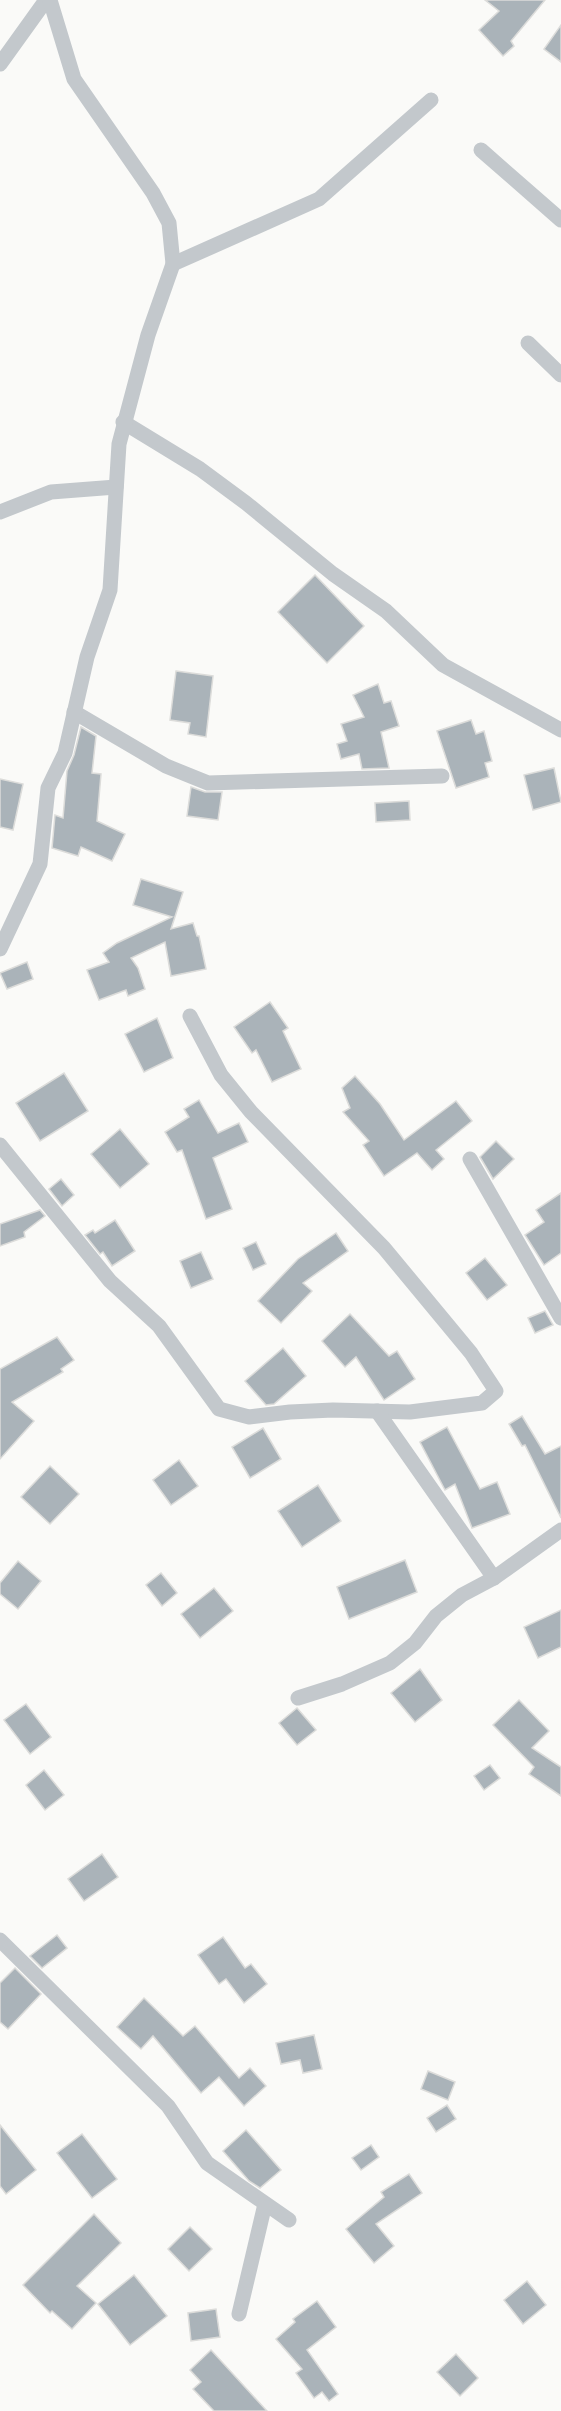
<svg xmlns="http://www.w3.org/2000/svg" width="561" height="2411" font-family="'Exo 2',sans-serif">
	<style>
		.building { fill: #aab3b9; stroke: #dcdcda; stroke-width: 1.5 }
		.lines { fill: none; stroke-linecap: round; stroke-linejoin: round }
		.minor { stroke: #c3c8cc; stroke-width: 15 }
	</style>
	<rect width="100%" height="100%" fill="#fafaf8"/>
	<g class="building">
		<path d="M485 0H545L511 41 514 46 503 56 479 30 499 11Z"/>
		<path d="M561 25V62L544 49Z"/>
		<path d="M315 575 364 626 327 663 278 612Z"/>
		<path d="M176 671 213 676 206 737 188 734 190 723 170 720Z"/>
		<path d="M378 684 384 703 391 701 399 726 381 732 389 768 362 769 359 754 341 759 337 744 347 741 341 724 364 717 353 695Z"/>
		<path d="M471 720 476 734 484 731 492 761 485 763 489 777 456 788 437 731Z"/>
		<path d="M81 727 96 736 92 773 101 774 97 821 125 834 112 861 81 847 78 856 52 848 55 815 63 818 67 771 74 755Z"/>
		<path d="M554 768 561 802 533 810 524 775Z"/>
		<path d="M0 779 23 784 13 830 0 827Z"/>
		<path d="M191 787 205 792H222L218 820 187 816Z"/>
		<path d="M409 801 410 820 376 822 375 803Z"/>
		<path d="M141 879 183 892 171 929 193 923 197 936H199L206 969 171 976 165 942 131 958 138 968 145 989 128 996 126 990 99 1000 87 970 109 962 103 953 117 943 172 917 133 905Z"/>
		<path d="M27 962 33 979 7 989 0 973Z"/>
		<path d="M270 1002 288 1028 283 1031 301 1069 272 1082 256 1050 252 1053 234 1027Z"/>
		<path d="M157 1018 173 1058 144 1072 125 1034Z"/>
		<path d="M64 1073 88 1111 40 1141 16 1103Z"/>
		<path d="M355 1076 380 1104 404 1140 456 1101 472 1121 436 1150 444 1159 432 1170 417 1153 384 1176 363 1145 369 1141 343 1112 350 1108 342 1088Z"/>
		<path d="M199 1100 218 1133 239 1123 248 1142 213 1158 232 1209 206 1219 182 1150 177 1152 165 1132 189 1117 184 1109Z"/>
		<path d="M120 1129 149 1164 120 1188 91 1154Z"/>
		<path d="M496 1141 514 1159 493 1179 480 1157Z"/>
		<path d="M61 1179 74 1195 62 1206 49 1189Z"/>
		<path d="M561 1193V1253L544 1265 525 1235 544 1222 536 1210Z"/>
		<path d="M40 1210 45 1216 24 1232 25 1237 0 1246V1224Z"/>
		<path d="M115 1220 135 1251 112 1266 103 1252 100 1254 85 1235 93 1230 95 1233Z"/>
		<path d="M336 1233 348 1251 303 1283 312 1291 281 1323 258 1301 298 1259Z"/>
		<path d="M256 1242 266 1264 253 1270 243 1248Z"/>
		<path d="M201 1252 213 1279 191 1288 180 1261Z"/>
		<path d="M485 1258 507 1285 487 1300 466 1273Z"/>
		<path d="M545 1311 553 1325 535 1333 528 1318Z"/>
		<path d="M350 1314 389 1356 397 1351 415 1379 384 1400 356 1357 345 1367 322 1341Z"/>
		<path d="M57 1337 74 1360 61 1369 63 1372 12 1402 34 1421 0 1459V1369Z"/>
		<path d="M283 1348 306 1376 274 1404 266 1405 245 1381Z"/>
		<path d="M522 1416 545 1454 561 1446V1518L525 1445 522 1446 509 1424Z"/>
		<path d="M447 1427 480 1489 497 1482 510 1514 472 1528 455 1484 445 1490 420 1442Z"/>
		<path d="M263 1428 281 1459 250 1478 232 1447Z"/>
		<path d="M179 1460 198 1486 171 1505 153 1480Z"/>
		<path d="M50 1466 79 1494 50 1524 21 1497Z"/>
		<path d="M318 1485 341 1521 302 1547 278 1511Z"/>
		<path d="M405 1560 417 1592 349 1619 337 1587Z"/>
		<path d="M18 1561 41 1581 18 1609 0 1594V1583Z"/>
		<path d="M161 1573 177 1593 162 1606 146 1585Z"/>
		<path d="M214 1588 233 1611 200 1638 181 1614Z"/>
		<path d="M561 1610V1647L538 1658 524 1627Z"/>
		<path d="M420 1669 442 1700 415 1722 391 1693Z"/>
		<path d="M519 1700 549 1731 532 1748 561 1767V1796L529 1774 534 1767 493 1725Z"/>
		<path d="M26 1704 51 1737 30 1754 4 1720Z"/>
		<path d="M297 1708 316 1730 297 1745 279 1723Z"/>
		<path d="M490 1765 500 1778 484 1790 474 1776Z"/>
		<path d="M44 1770 64 1795 45 1810 26 1785Z"/>
		<path d="M102 1854 118 1877 84 1901 68 1879Z"/>
		<path d="M57 1935 67 1948 42 1968 30 1956Z"/>
		<path d="M223 1937 245 1968 251 1964 267 1984 244 2003 226 1979 219 1984 198 1955Z"/>
		<path d="M15 1968 41 1994 8 2029 0 2022V1983Z"/>
		<path d="M144 1998 183 2036 195 2026 239 2078 250 2068 266 2086 244 2106 219 2077 201 2093 153 2036 141 2049 117 2027Z"/>
		<path d="M314 2035 322 2069 303 2073 300 2060 281 2064 276 2043Z"/>
		<path d="M428 2071 455 2082 448 2100 421 2089Z"/>
		<path d="M447 2105 456 2119 436 2132 427 2118Z"/>
		<path d="M0 2125 36 2170 6 2194 0 2186Z"/>
		<path d="M246 2130 281 2170 260 2188 249 2181 223 2151Z"/>
		<path d="M82 2134 117 2179 92 2198 57 2153Z"/>
		<path d="M371 2145 379 2157 361 2170 352 2158Z"/>
		<path d="M409 2174 422 2193 376 2224 394 2246 374 2263 346 2229 384 2197 381 2192Z"/>
		<path d="M94 2214 121 2243 77 2286 96 2303 72 2329 52 2311 50 2313 23 2285Z"/>
		<path d="M190 2227 212 2249 189 2271 168 2249Z"/>
		<path d="M134 2275 167 2316 130 2345 98 2304Z"/>
		<path d="M527 2281 546 2305 523 2324 504 2300Z"/>
		<path d="M317 2301 336 2327 307 2350 338 2394 329 2401 322 2392 314 2398 296 2373 302 2369 276 2339 295 2322 293 2319Z"/>
		<path d="M216 2309 220 2337 191 2341 188 2313Z"/>
		<path d="M211 2350 267 2411H214L193 2389 201 2382 190 2370Z"/>
		<path d="M456 2354 478 2378 460 2396 437 2372Z"/>
	</g>
	<g class="lines">
		<g class="minor">
			<path d="M0 64 46 0"/>
			<path d="M481 150 561 220"/>
			<path d="M173 264 319 199 431 100"/>
			<path d="M528 343 561 375"/>
			<path d="M123 422 200 469 246 503 333 574 386 611 443 665 561 730"/>
			<path d="M0 512 51 492 116 487"/>
			<path d="M74 712 166 766 208 783 442 776"/>
			<path d="M0 949 40 864 48 788 65 753 87 657 110 590 119 444 148 335 173 264 169 223 153 193 74 79 50 0"/>
			<path d="M0 1145 110 1281 159 1326 219 1409 249 1417 290 1412 333 1410 410 1412 482 1403 496 1391 471 1353 384 1248 251 1112 221 1075 190 1016"/>
			<path d="M470 1159 561 1318"/>
			<path d="M377 1411 494 1578"/>
			<path d="M298 1698 342 1684 390 1663 415 1643 436 1616 462 1595 494 1578 561 1530"/>
			<path d="M0 1940 168 2106 207 2163 289 2220"/>
			<path d="M239 2314 265 2204"/>
		</g>
	</g>
</svg>
